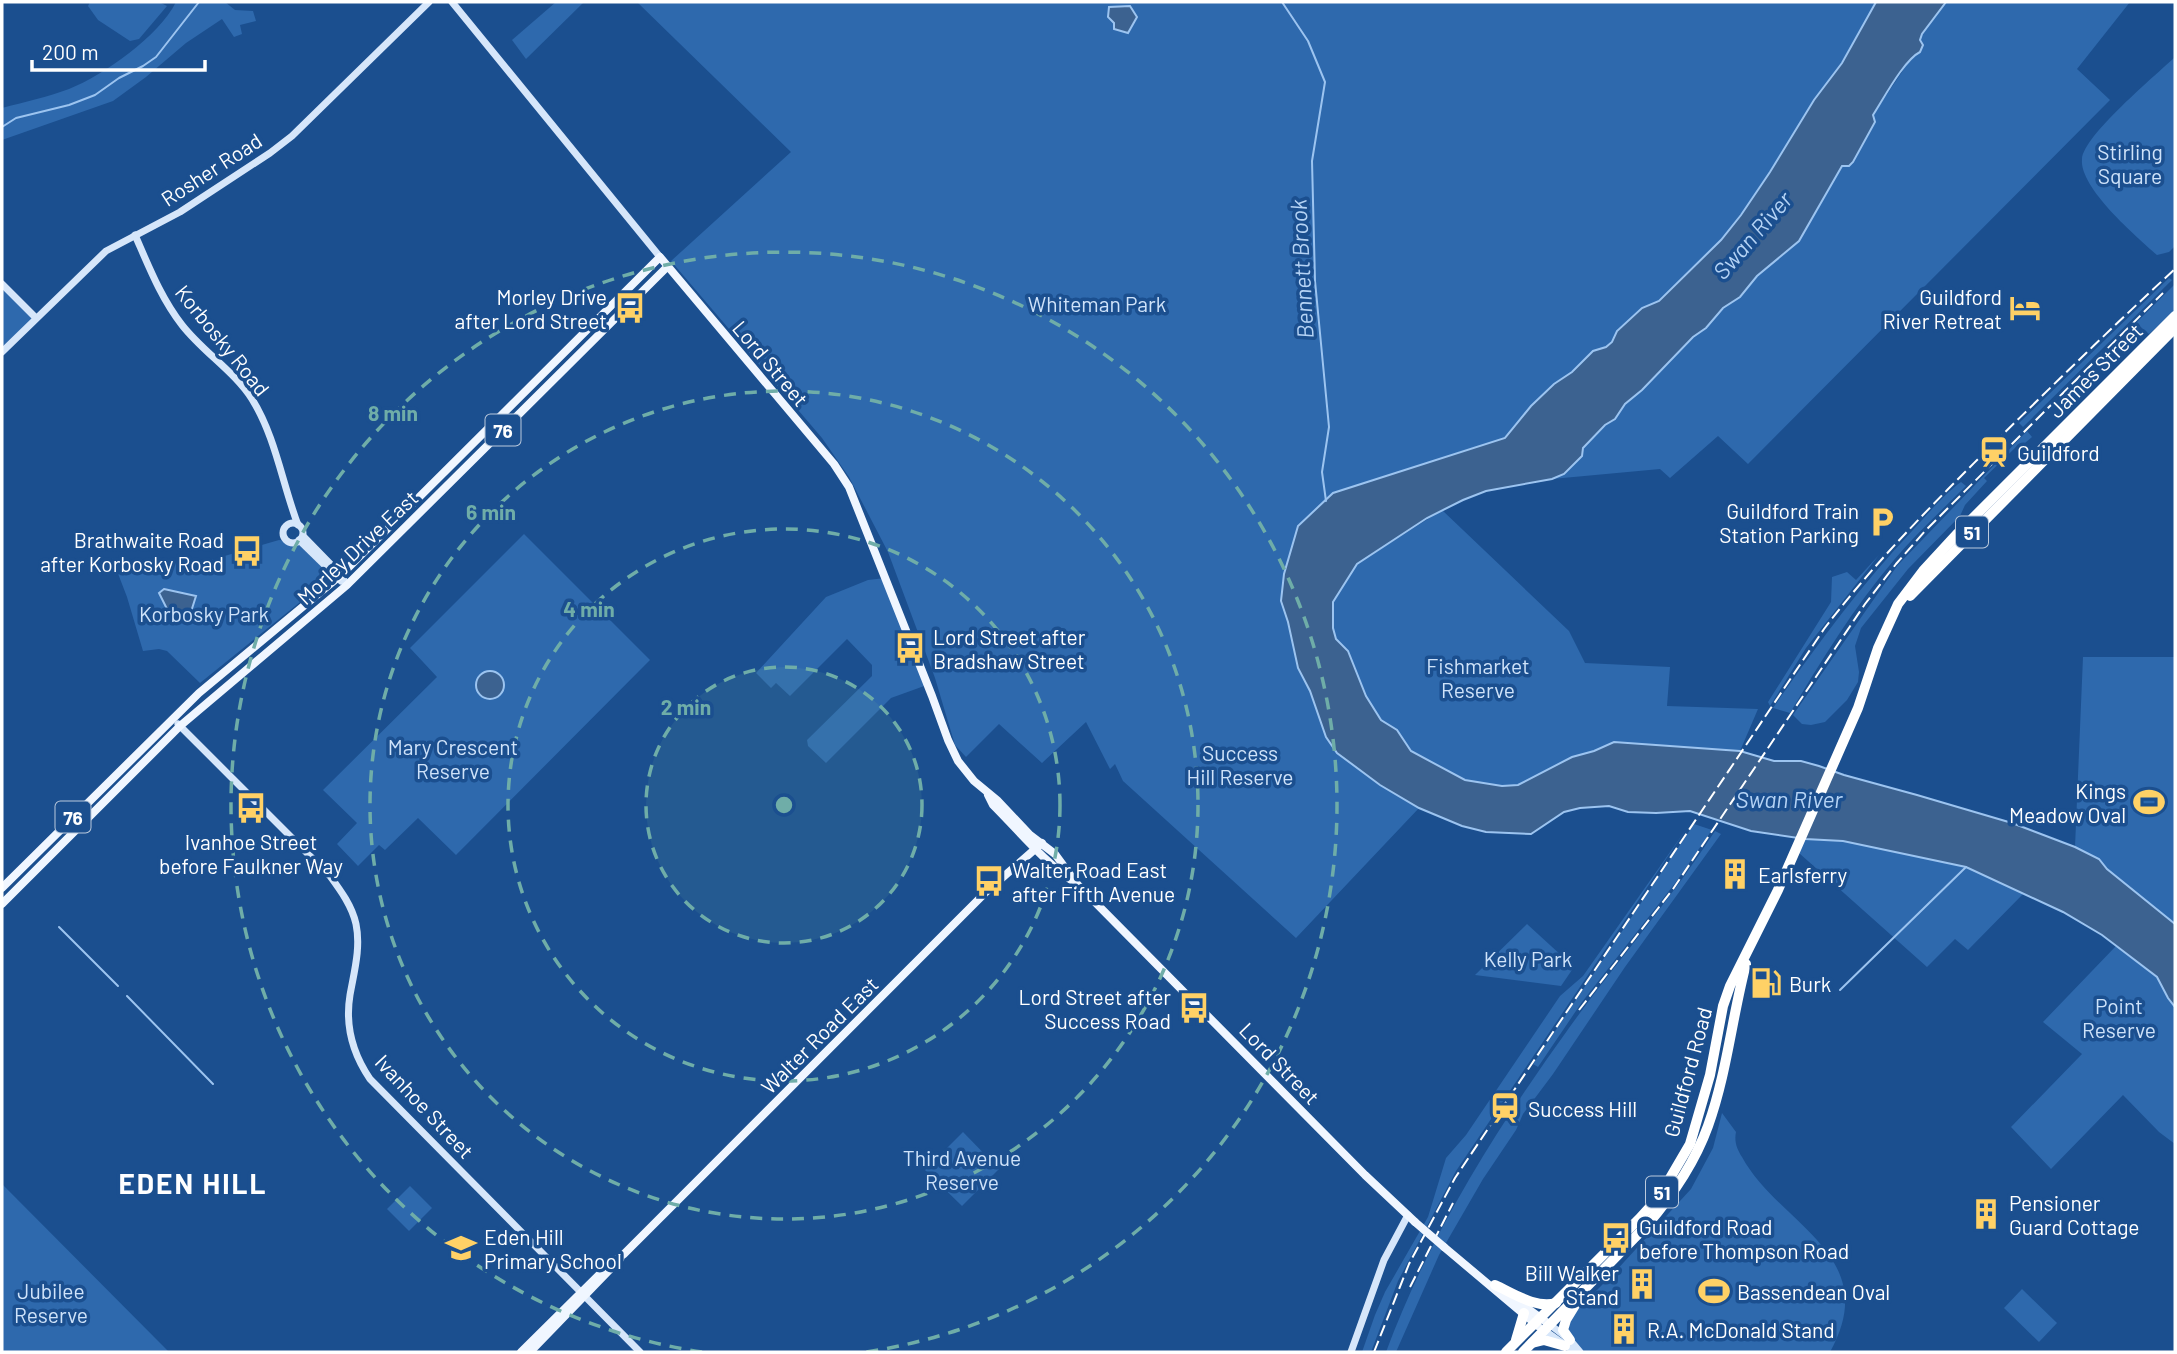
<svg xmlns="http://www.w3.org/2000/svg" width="2177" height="1354" font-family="Barlow,sans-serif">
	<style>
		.green { fill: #2e69ad }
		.water { fill: #3c6290; stroke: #9cc4f0; stroke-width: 2 }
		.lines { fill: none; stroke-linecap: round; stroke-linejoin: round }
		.stream { stroke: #9cc4f0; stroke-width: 2 }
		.secondary { stroke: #d6e6fa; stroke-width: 7 }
		.primary { stroke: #f0f6ff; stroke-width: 8 }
		.highway { stroke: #fff; stroke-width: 10 }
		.rail { stroke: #fff; stroke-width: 2; stroke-dasharray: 12 5; stroke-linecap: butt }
		.primary-bridge { stroke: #f0f6ff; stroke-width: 8 }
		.ring { fill: none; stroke: #6fada8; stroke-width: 3.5; stroke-dasharray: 12 9 }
		.labels { text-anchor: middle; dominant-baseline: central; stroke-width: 7; stroke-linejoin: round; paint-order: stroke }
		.shield { fill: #1b4f8f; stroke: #bbcadd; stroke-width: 2 }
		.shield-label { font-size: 19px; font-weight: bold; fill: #fff }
		.park-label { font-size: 21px; fill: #cfe3fa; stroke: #1b4f8f }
		.street-label { font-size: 21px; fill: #fff; stroke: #1b4f8f }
		.poi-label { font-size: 21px; fill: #fff; stroke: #1b4f8f; text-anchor: start }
		.water-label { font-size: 23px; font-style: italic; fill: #b5d3f5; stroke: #1b4f8f }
		.district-label { font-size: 28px; font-weight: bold; letter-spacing: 2px; fill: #fff; stroke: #1b4f8f }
		.centre { fill: #6fada8; stroke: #1b4f8f; stroke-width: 3.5 }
		.ring-label { font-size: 21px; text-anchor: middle; font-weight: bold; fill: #6fada8; stroke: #1b4f8f; stroke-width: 7; stroke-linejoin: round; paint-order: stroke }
	</style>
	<rect width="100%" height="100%" fill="#1b4f8f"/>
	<g class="green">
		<path d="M90 2H159L167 6 139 39 130 41 98 20 88 6Z"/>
		<path d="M176 2H225L235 10 253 11 256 21 240 25 242 34 234 37 222 19 186 43 146 77 113 101 2 140V108C24 102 48 97 69 89 104 75 159 36 176 2Z"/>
		<path d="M556 2H584L526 59 512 40Z"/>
		<path d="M637 2H1876L1842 63 1814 100 1770 172 1741 215 1721 240 1659 301 1642 308 1617 331 1612 342 1606 347 1593 351 1572 372 1554 384 1531 406 1505 438 1459 452 1298 526 1284 574 1281 601 1288 622 1298 668 1310 691 1316 710 1337 753 1380 785 1419 808 1296 938 1123 781 1115 764 1110 769 1086 722 1042 763 999 724 966 757 955 745 935 678 888 552 849 477 822 438 671 261 791 152Z"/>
		<path d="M1946 2H2130L2077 69 2110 100 1748 464 1718 436 1670 478 1660 469 1552 479 1564 474 1583 448 1605 425 1615 419 1625 404 1693 337 1706 328 1723 308 1740 297 1757 276 1792 248 1807 228 1842 166 1875 122 1873 115 1912 57 1922 34Z"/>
		<path d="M2175 57V246L2169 252 2157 255C2137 237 2079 188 2082 159 2084 135 2155 76 2175 57Z"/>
		<path d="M2169 278 2172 280 2023 427 2019 423Z"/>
		<path d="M2 284 35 316 2 347Z"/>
		<path d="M2175 284V311L2149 334 2136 323Z"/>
		<path d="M2027 431 2032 437 2018 449 2016 447 1984 478 1987 481 1965 505 1960 516 1908 569 1861 628 1855 646 1859 672 1858 682 1847 700 1825 722 1811 725 1802 724 1793 715 1897 566Z"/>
		<path d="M1961 482 1966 486C1941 511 1916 534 1894 560 1854 607 1821 661 1790 713L1773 708C1816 646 1860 586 1912 531 1927 515 1944 494 1961 482Z"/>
		<path d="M1442 510 1569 631 1585 663 1670 667 1667 706 1758 709 1740 751 1614 742 1594 751 1572 757 1518 785 1502 786 1464 780 1411 751 1397 730 1381 720 1366 696 1348 651 1336 639 1333 628V602L1357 564Z"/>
		<path d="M524 534 650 660 456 855 418 818 385 850 379 845 358 866 337 844 357 823 323 790 437 677 410 648Z"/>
		<path d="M279 540 300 543 328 573 325 582 200 683 167 651 159 649 143 651 127 597 112 558 155 564 211 560Z"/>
		<path d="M1879 555 1806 648 1770 706 1768 702 1831 602 1832 577 1847 572 1856 580Z"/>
		<path d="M885 578 927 685 891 698 826 763 808 746 807 740 872 676V665L847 639 790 696 776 683 771 688 756 673 826 597 868 580Z"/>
		<path d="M2083 657H2175V924L2107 869 2099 859 2075 847Z"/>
		<path d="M1694 824 1712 830 1676 882 1582 1002 1538 1067 1533 1064Z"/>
		<path d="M1687 828 1456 1171 1398 1281 1371 1352H1362L1375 1315 1385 1292 1428 1217 1446 1158 1466 1135 1560 996 1583 976Z"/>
		<path d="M1715 831 1721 834 1625 967 1553 1074 1523 1114 1516 1130 1483 1179 1439 1255 1396 1352H1386C1429 1236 1496 1129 1569 1028 1617 961 1670 901 1715 831Z"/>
		<path d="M1805 839 1843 841 1966 867 2023 894 1968 950 1955 939 1927 967 1799 853Z"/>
		<path d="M1527 924 1574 967 1561 986 1475 975Z"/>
		<path d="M2116 946 2157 977 2168 998 2175 1007V1144L2159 1132 2123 1095 2051 1169 2011 1127 2082 1054 2043 1022Z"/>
		<path d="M1722 1113 1736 1132C1734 1142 1737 1149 1742 1157 1779 1225 1884 1255 1830 1352H1580L1570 1340 1568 1325 1575 1312 1613 1274 1691 1189 1713 1148Z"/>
		<path d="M963 1132 999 1169 962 1206 925 1170Z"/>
		<path d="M2 1184 169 1352H2Z"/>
		<path d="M410 1186 432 1208 409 1231 387 1209Z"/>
		<path d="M2022 1289 2057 1323 2039 1342 2004 1308Z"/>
	</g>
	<g class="water">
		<path d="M1876 2H1946L1922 34 1920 40 1923 45 1920 52C1904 60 1884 98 1873 115L1875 122 1853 162 1849 166H1842L1799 241 1757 276 1740 297 1723 308 1706 328 1693 337 1642 390 1625 404 1615 419 1605 425 1583 448 1582 456 1564 474 1552 479 1486 491 1463 500 1427 518 1357 564 1333 602V628L1336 639 1348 651 1366 696 1381 720 1397 730 1411 751 1465 780 1502 786 1518 785 1572 757 1594 751 1614 742 1740 751 1774 761H1801L1819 766 1844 775 1917 795 2012 823 2075 847 2099 859 2107 869 2175 924V1007L2168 998 2157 977 2102 935 2063 912 1966 867 1843 841 1805 839 1751 831 1690 811 1656 813 1628 812 1609 806 1580 808 1564 812 1531 834 1486 832 1462 826 1419 808 1380 785 1337 753 1326 737 1310 691 1298 668 1288 622 1281 601 1284 574 1298 526 1333 493 1505 438 1531 406 1554 384 1572 372 1593 351 1606 347 1612 342 1617 331 1642 308 1659 301 1721 240 1741 215 1770 172 1814 100 1842 63Z"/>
		<path d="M1130 6 1137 17 1128 33 1114 29V23L1108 17 1109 7Z"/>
		<path d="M164 589 196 596 190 615 178 619 171 617 159 593Z"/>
		<circle cx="490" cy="685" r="14"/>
	</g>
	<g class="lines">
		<g class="stream">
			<path d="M1282 2 1308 41 1325 82 1312 161 1315 281 1329 427 1322 472 1326 501"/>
			<path d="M2 127 16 118 69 105 95 95 119 78 143 66 156 57 199 2"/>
			<path d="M59 927 118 986"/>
			<path d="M1840 990 1966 867"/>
			<path d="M127 996 213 1084"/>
		</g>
		<g class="secondary">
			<path d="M452 2 660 257"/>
			<path d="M135 235C149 267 161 298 182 325 203 352 234 371 252 399 276 438 282 483 298 525"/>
			<path d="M2 284 36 318"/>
			<path d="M2 352 106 251 180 212 270 153 292 136 429 2"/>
			<circle cx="293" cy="533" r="10"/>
			<path d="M303 536 341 575 347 585"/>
			<path d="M299 540 341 581"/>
			<path d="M178 724 330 876C341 891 352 906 356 924 361 948 354 972 350 995 345 1025 353 1054 370 1079L640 1352"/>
			<path d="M1549 1324 1570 1340 1580 1352"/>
			<path d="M1544 1330 1575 1352"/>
			<path d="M1351 1352 1384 1260 1408 1215"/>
		</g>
		<g class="primary">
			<path d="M988 795 993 805C1020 832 1045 863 1077 884L1365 1175 1415 1222"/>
			<path d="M2 888 199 693 341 575 660 257 834 464 849 487 932 696 948 740 958 761 974 781 997 800 1030 835 1055 854 1077 884"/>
			<path d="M2 904 180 726 347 585 668 266"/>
			<path d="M1444 1247 1538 1326"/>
			<path d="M1513 1298 1549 1324"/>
			<path d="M521 1352 610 1264 624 1254 986 892 1042 843"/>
			<path d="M530 1352 620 1259"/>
		</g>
		<g class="highway">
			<path d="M1910 596 2175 328"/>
			<path d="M1495 1285C1513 1293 1536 1309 1556 1303"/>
			<path d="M1516 1340 1524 1313"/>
			<path d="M1570 1340 1563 1330 1566 1320 1577 1302"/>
			<path d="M1532 1343 1544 1340 1565 1346"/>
			<path d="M1506 1352 1639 1219 1659 1197 1690 1144 1710 1075 1723 1006 1730 986 1778 890 1858 708 1878 648 1898 604 1923 571 1958 533 2175 316"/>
			<path d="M1523 1352 1647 1225C1672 1196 1695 1162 1708 1126 1727 1073 1732 1017 1746 964"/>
		</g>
		<g class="rail">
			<path d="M1579 1010 1673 889 1865 604 1896 564 1925 531 2163 293"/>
			<path d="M1410 1287 1453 1203"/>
			<path d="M1374 1352 1409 1264 1455 1178 1824 629C1874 563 1932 505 1990 447 2051 387 2112 327 2175 269"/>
		</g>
		<path class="primary-bridge" d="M1415 1222 1444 1247"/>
	</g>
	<circle cx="784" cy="805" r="138" fill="#6fada8" fill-opacity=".12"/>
	<g class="ring">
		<circle cx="784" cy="805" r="138"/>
		<circle cx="784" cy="805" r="276"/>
		<circle cx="784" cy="805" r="414"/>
		<path d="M702 1352A553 553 0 1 1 866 1352"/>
	</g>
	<defs>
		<symbol id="bus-bare" viewBox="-9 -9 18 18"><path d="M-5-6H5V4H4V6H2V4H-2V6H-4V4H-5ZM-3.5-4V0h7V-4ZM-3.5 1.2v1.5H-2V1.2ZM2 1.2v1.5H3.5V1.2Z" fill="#ffd166" stroke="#1b4f8f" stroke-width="2.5" paint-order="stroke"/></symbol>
		<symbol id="hotel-bare" viewBox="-9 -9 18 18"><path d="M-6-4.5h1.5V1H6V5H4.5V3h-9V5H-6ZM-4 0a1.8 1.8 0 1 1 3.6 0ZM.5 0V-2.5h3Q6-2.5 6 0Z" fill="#ffd166" stroke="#1b4f8f" stroke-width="2.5" paint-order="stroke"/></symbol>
		<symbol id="station-bare" viewBox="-9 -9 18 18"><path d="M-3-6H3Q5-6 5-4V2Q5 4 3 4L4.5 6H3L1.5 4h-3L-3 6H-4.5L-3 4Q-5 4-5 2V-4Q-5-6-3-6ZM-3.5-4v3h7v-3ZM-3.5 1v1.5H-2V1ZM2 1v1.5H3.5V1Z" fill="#ffd166" stroke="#1b4f8f" stroke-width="2.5" paint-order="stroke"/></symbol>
		<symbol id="parking-bare" viewBox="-9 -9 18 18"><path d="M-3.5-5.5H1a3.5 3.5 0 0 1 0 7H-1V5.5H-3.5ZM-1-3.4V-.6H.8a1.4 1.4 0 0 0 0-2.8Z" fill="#ffd166" stroke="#1b4f8f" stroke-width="2.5" paint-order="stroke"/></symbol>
		<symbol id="stadium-bare" viewBox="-9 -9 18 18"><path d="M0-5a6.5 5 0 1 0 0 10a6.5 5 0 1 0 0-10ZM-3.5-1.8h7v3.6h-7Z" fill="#ffd166" stroke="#1b4f8f" stroke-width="2.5" paint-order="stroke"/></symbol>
		<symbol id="building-bare" viewBox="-9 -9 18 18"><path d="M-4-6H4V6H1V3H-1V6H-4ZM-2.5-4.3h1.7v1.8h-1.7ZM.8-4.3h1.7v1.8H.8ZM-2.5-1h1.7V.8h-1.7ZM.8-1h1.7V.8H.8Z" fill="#ffd166" stroke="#1b4f8f" stroke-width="2.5" paint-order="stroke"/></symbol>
		<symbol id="fuel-bare" viewBox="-9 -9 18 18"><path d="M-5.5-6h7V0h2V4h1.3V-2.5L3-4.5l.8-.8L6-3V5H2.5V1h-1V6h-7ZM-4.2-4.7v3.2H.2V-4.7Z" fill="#ffd166" stroke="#1b4f8f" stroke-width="2.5" paint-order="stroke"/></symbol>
		<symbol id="school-bare" viewBox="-9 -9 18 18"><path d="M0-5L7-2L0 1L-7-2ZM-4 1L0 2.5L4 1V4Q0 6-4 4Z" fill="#ffd166" stroke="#1b4f8f" stroke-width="2.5" paint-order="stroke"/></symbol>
	</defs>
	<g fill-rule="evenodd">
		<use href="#bus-bare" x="608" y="286" width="44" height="44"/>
		<use href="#hotel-bare" x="2003" y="286" width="44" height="44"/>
		<use href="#station-bare" x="1972" y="430" width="44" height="44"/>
		<use href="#parking-bare" x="1860" y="500" width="44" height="44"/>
		<use href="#bus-bare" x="225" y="529" width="44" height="44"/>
		<use href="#bus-bare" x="888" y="626" width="44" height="44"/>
		<use href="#stadium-bare" x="2127" y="780" width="44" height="44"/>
		<use href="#bus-bare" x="229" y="786" width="44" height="44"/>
		<use href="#building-bare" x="1713" y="852" width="44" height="44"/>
		<use href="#bus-bare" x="967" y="859" width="44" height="44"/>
		<use href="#fuel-bare" x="1744" y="961" width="44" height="44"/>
		<use href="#bus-bare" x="1172" y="986" width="44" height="44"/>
		<use href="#station-bare" x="1483" y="1086" width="44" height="44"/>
		<use href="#building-bare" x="1964" y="1192" width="44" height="44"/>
		<use href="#bus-bare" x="1594" y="1216" width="44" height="44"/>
		<use href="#school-bare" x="439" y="1226" width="44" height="44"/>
		<use href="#building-bare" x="1620" y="1262" width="44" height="44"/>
		<use href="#stadium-bare" x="1692" y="1269" width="44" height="44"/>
		<use href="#building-bare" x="1602" y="1307" width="44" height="44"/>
	</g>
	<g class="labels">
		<g class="shield">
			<rect x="485.5" y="414.5" width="35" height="31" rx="5"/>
			<rect x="1956" y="516.5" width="32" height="31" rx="5"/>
			<rect x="55.5" y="801.5" width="35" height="31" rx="5"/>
			<rect x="1646" y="1176.5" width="32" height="31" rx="5"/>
		</g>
		<g class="shield-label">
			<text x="503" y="430">76</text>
			<text x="1972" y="532">51</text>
			<text x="73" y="817">76</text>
			<text x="1662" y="1192">51</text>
		</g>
		<g class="park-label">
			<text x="2130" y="151">Stirling<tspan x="2130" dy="24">Square</tspan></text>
			<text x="1097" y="303">Whiteman Park</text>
			<text x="204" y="613">Korbosky Park</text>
			<text x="1478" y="665">Fishmarket<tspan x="1478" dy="24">Reserve</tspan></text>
			<text x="453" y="746">Mary Crescent<tspan x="453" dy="24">Reserve</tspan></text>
			<text x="1240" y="752">Success<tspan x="1240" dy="24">Hill Reserve</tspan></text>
			<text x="1528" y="958">Kelly Park</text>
			<text x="2119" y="1005">Point<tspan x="2119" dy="24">Reserve</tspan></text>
			<text x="962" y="1157">Third Avenue<tspan x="962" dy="24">Reserve</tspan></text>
			<text x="51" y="1290">Jubilee<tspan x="51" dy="24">Reserve</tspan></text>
		</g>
		<g class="street-label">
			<text transform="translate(211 169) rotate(-33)">Rosher Road</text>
			<text transform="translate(223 340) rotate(51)">Korbosky Road</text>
			<text transform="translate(771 363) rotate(50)">Lord Street</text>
			<text transform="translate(2095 370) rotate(-45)">James Street</text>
			<text transform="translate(357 547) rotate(-43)">Morley Drive East</text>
			<text transform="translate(819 1035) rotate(-45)">Walter Road East</text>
			<text transform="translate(1280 1063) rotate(46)">Lord Street</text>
			<text transform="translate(1687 1072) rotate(-75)">Guildford Road</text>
			<text transform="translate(425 1106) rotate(47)">Ivanhoe Street</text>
		</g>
		<g class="poi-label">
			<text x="607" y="296" text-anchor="end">Morley Drive<tspan x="607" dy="24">after Lord Street</tspan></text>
			<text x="2002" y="296" text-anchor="end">Guildford<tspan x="2002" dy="24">River Retreat</tspan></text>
			<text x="2017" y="452">Guildford</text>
			<text x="1859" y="510" text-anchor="end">Guildford Train<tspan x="1859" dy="24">Station Parking</tspan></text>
			<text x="224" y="539" text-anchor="end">Brathwaite Road<tspan x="224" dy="24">after Korbosky Road</tspan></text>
			<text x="933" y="636">Lord Street after<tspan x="933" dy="24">Bradshaw Street</tspan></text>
			<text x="2126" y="790" text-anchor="end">Kings<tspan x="2126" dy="24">Meadow Oval</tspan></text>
			<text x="251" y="841" text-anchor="middle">Ivanhoe Street<tspan x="251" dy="24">before Faulkner Way</tspan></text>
			<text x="1012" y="869">Walter Road East<tspan x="1012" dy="24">after Fifth Avenue</tspan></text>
			<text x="1758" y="874">Earlsferry</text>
			<text x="1789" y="983">Burk</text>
			<text x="1171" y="996" text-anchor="end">Lord Street after<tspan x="1171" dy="24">Success Road</tspan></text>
			<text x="1528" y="1108">Success Hill</text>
			<text x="2009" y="1202">Pensioner<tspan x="2009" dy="24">Guard Cottage</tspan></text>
			<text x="1639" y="1226">Guildford Road<tspan x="1639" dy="24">before Thompson Road</tspan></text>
			<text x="484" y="1236">Eden Hill<tspan x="484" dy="24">Primary School</tspan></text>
			<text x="1619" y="1272" text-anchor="end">Bill Walker<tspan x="1619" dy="24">Stand</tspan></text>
			<text x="1737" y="1291">Bassendean Oval</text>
			<text x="1647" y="1329">R.A. McDonald Stand</text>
		</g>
		<g class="water-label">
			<text transform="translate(1752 235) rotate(-49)">Swan River</text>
			<text transform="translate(1301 269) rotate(-93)">Bennett Brook</text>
			<text x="1789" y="799">Swan River</text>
		</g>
		<g class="district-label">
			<text x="193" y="1183">EDEN HILL</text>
		</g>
	</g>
	<circle cx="784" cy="805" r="10" class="centre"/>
	<g class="ring-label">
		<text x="393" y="421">8 min</text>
		<text x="491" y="520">6 min</text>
		<text x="589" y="617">4 min</text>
		<text x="686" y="715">2 min</text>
	</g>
	<rect width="2177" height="1354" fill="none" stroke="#ffffff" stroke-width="7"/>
	<path d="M32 60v10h173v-10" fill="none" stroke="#ffffff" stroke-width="3.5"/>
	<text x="42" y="60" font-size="21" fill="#ffffff" stroke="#1b4f8f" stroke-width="5" paint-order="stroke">200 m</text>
</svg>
